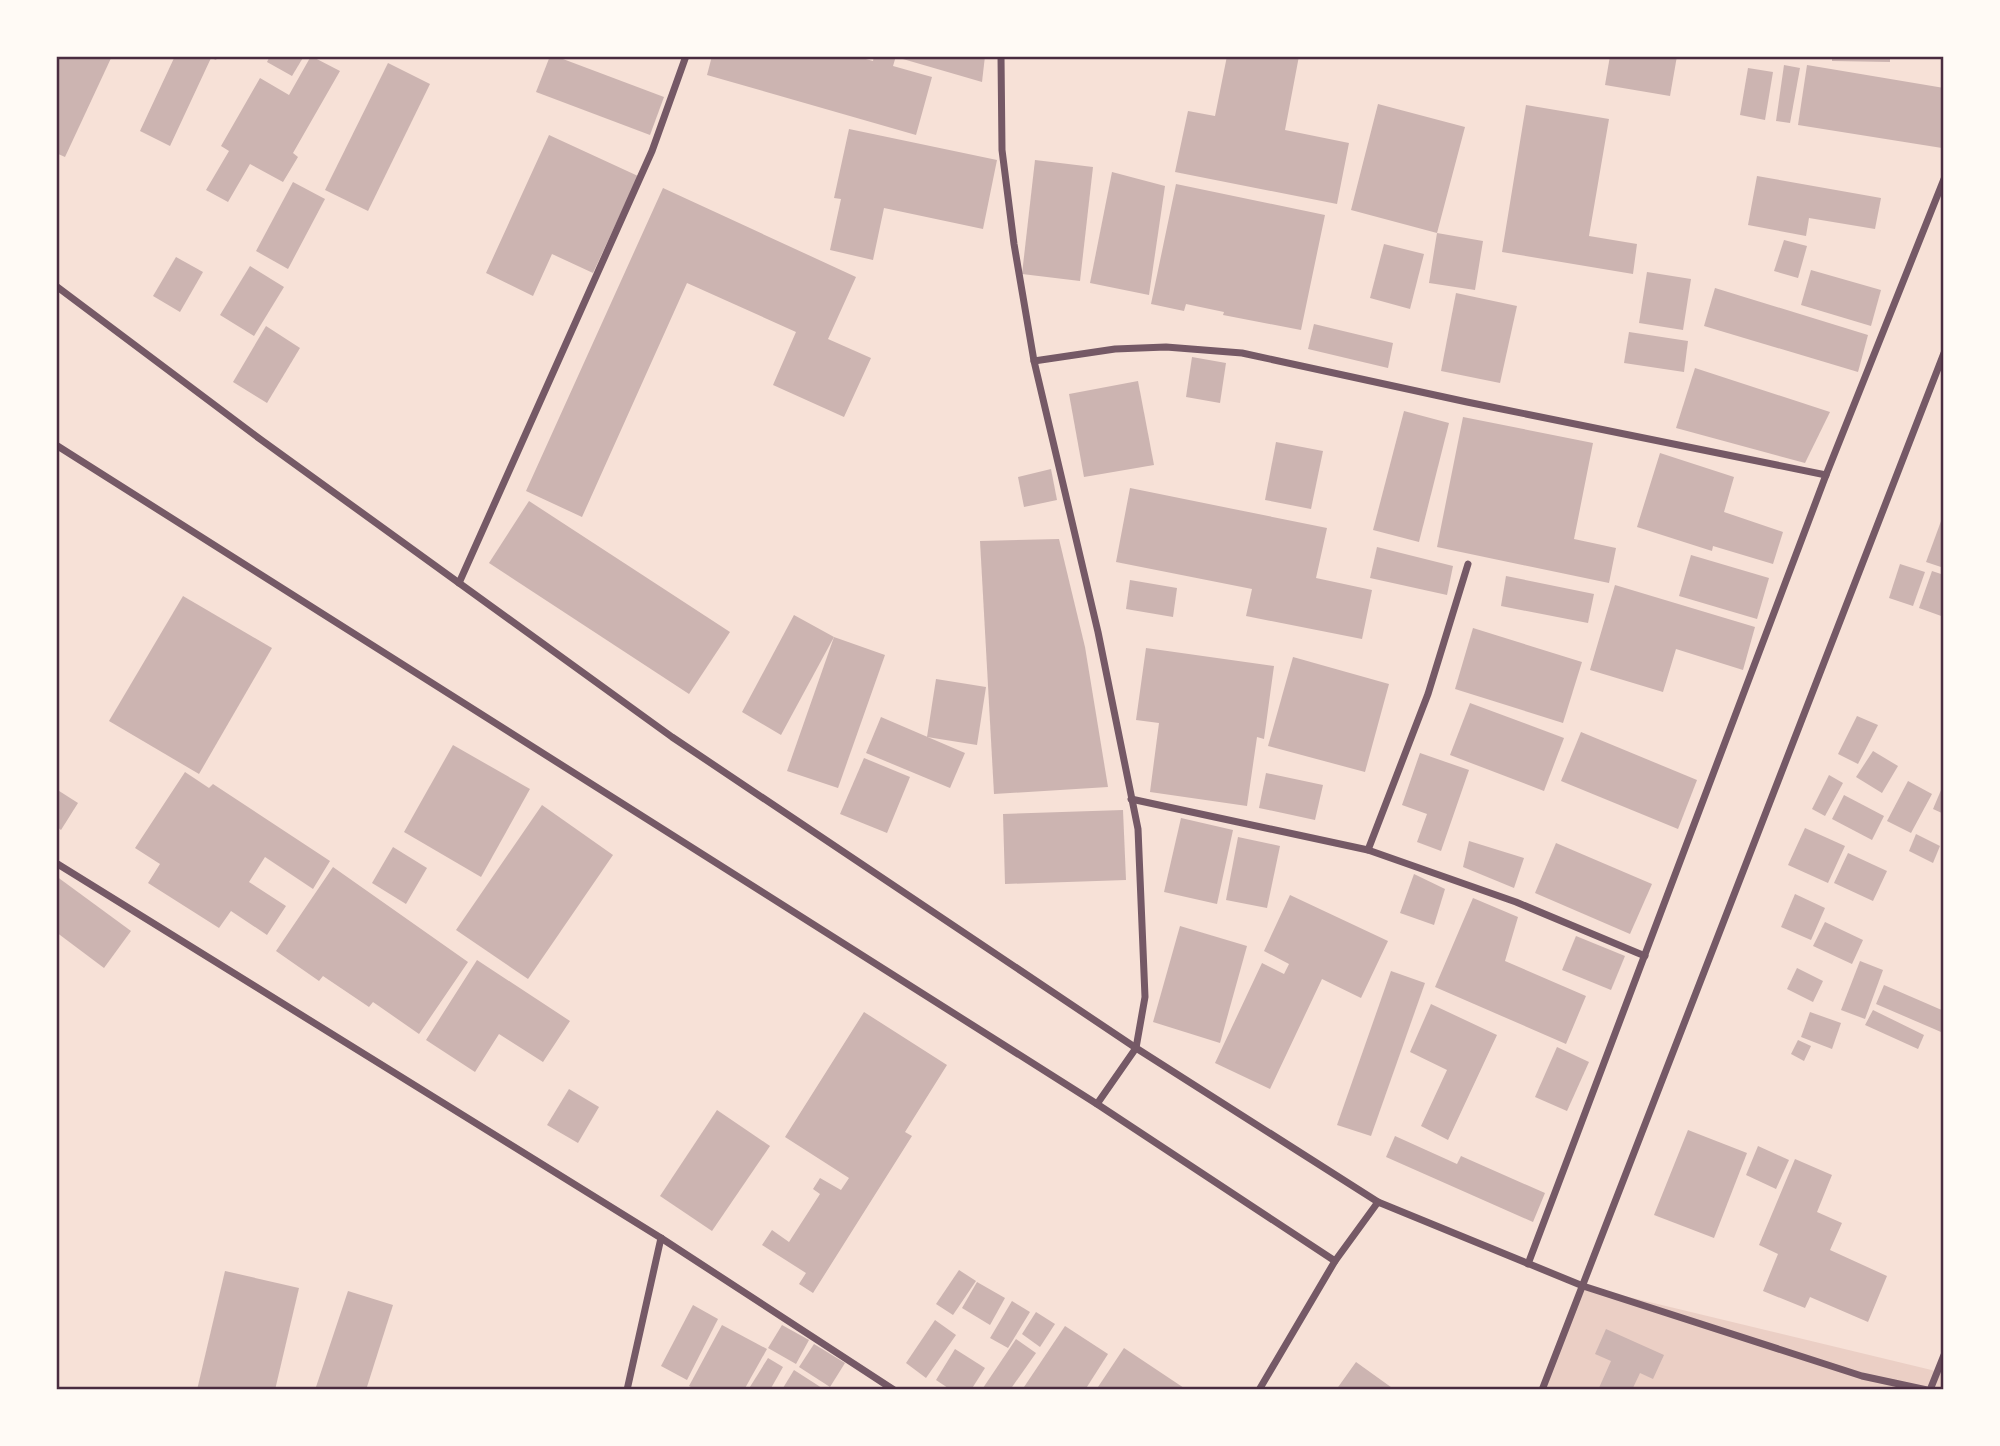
<svg xmlns="http://www.w3.org/2000/svg" width="2000" height="1446" font-family="Quicksand,sans-serif">
	<style>
		.green { fill: #ebcfc5 }
		.building { fill: #ccb4b1 }
		.lines { fill: none; stroke-linecap: round; stroke-linejoin: round }
		.minor { stroke: #755966; stroke-width: 7 }
		.neatline { fill: none; stroke: #4a2c40; stroke-width: 2.5 }
	</style>
	<rect width="100%" height="100%" fill="#f7e1d7"/>
	<path class="green" d="M1583 1286 1944 1373V1390H1542Z"/>
	<g class="building">
		<path d="M59 56H112L65 157 56 153V64Z"/>
		<path d="M175 56H218L216 60 211 58 170 146 140 131Z"/>
		<path d="M270 56H304L292 76 267 62Z"/>
		<path d="M311 56 340 71 293 153 298 157 283 182 250 164 228 202 206 190 229 151 221 146 260 78 289 95Z"/>
		<path d="M550 56H555L664 97 650 135 536 92Z"/>
		<path d="M712 56H855L873 61 874 56H896L893 66 932 77 916 135 707 75Z"/>
		<path d="M896 56H985L982 82 896 57Z"/>
		<path d="M1227 56H1299L1285 130 1349 143 1337 204 1175 172 1188 111 1215 116Z"/>
		<path d="M1610 56H1677L1670 96 1605 85Z"/>
		<path d="M1832 56H1890V62L1832 61Z"/>
		<path d="M388 63 430 84 368 211 325 190Z"/>
		<path d="M1784 65 1800 68 1790 123 1776 121Z"/>
		<path d="M1807 65 1944 88V133L1942 148 1798 125Z"/>
		<path d="M1748 68 1773 72 1765 120 1740 115Z"/>
		<path d="M1378 104 1465 127 1437 233 1483 241 1475 290 1429 283 1437 233 1351 210Z"/>
		<path d="M1526 105 1609 119 1589 236 1637 244 1633 274 1502 252Z"/>
		<path d="M849 129 997 160 983 229 884 208 873 260 830 250 841 199 834 198Z"/>
		<path d="M549 135 638 176 593 273 552 254 533 296 486 273Z"/>
		<path d="M1035 160 1093 167 1080 281 1022 274Z"/>
		<path d="M1112 172 1165 186 1149 295 1090 283Z"/>
		<path d="M1757 176 1881 198 1875 229 1809 218 1806 236 1748 225Z"/>
		<path d="M293 182 325 199 288 269 256 251Z"/>
		<path d="M1176 184 1325 215 1301 330 1223 315 1224 312 1186 304 1184 311 1151 304Z"/>
		<path d="M663 188 856 277 828 339 871 358 844 417 773 385 796 332 687 283 582 517 526 491Z"/>
		<path d="M1784 240 1807 246 1798 278 1774 271Z"/>
		<path d="M1384 244 1424 254 1410 309 1370 298Z"/>
		<path d="M176 257 203 272 180 312 153 296Z"/>
		<path d="M250 266 284 287 254 336 220 315Z"/>
		<path d="M1811 270 1881 290 1871 326 1801 305Z"/>
		<path d="M1647 272 1691 279 1683 330 1639 323Z"/>
		<path d="M1715 288 1868 335 1858 372 1704 326Z"/>
		<path d="M1456 293 1517 306 1500 383 1441 371Z"/>
		<path d="M1314 324 1393 343 1388 368 1308 349Z"/>
		<path d="M266 326 300 348 267 403 233 382Z"/>
		<path d="M1629 332 1688 341 1684 372 1624 363Z"/>
		<path d="M1192 357 1226 363 1220 403 1186 397Z"/>
		<path d="M1695 368 1830 412 1805 463 1676 428Z"/>
		<path d="M1138 381 1154 465 1084 477 1069 394Z"/>
		<path d="M1404 411 1449 423 1419 542 1373 530Z"/>
		<path d="M1463 417 1593 443 1574 539 1616 548 1609 583 1437 547Z"/>
		<path d="M1276 442 1323 451 1311 509 1265 500Z"/>
		<path d="M1660 453 1734 477 1724 512 1783 532 1773 564 1713 546 1712 551 1637 527Z"/>
		<path d="M1051 469 1057 500 1024 507 1018 477Z"/>
		<path d="M1130 488 1327 528 1316 578 1372 590 1362 639 1246 616 1252 589 1116 562Z"/>
		<path d="M529 501 730 632 689 694 489 563Z"/>
		<path d="M1944 513V568L1926 562Z"/>
		<path d="M1059 539 1085 647 1108 787 994 794 980 541Z"/>
		<path d="M1377 547 1453 566 1447 595 1370 578Z"/>
		<path d="M1691 555 1769 578 1757 619 1679 596Z"/>
		<path d="M1900 564 1925 572 1913 606 1889 598Z"/>
		<path d="M1932 571 1944 575V617L1919 608Z"/>
		<path d="M1506 576 1594 594 1588 623 1501 606Z"/>
		<path d="M1130 580 1177 588 1173 617 1126 609Z"/>
		<path d="M1615 585 1755 627 1743 670 1676 649 1663 692 1590 670Z"/>
		<path d="M183 596 272 648 199 774 109 721Z"/>
		<path d="M794 615 834 637 781 735 742 712Z"/>
		<path d="M1473 628 1582 662 1563 723 1455 689Z"/>
		<path d="M834 637 885 655 838 788 787 771Z"/>
		<path d="M1146 648 1274 666 1264 739 1257 737 1247 806 1150 792 1159 723 1136 720Z"/>
		<path d="M1293 657 1389 684 1365 772 1268 746Z"/>
		<path d="M936 679 986 687 977 745 927 737Z"/>
		<path d="M1470 703 1564 738 1544 791 1450 755Z"/>
		<path d="M1857 716 1878 725 1858 764 1838 754Z"/>
		<path d="M881 717 965 753 950 788 866 753Z"/>
		<path d="M1581 732 1697 780 1678 829 1561 781Z"/>
		<path d="M453 745 530 789 481 877 404 832Z"/>
		<path d="M1873 751 1898 766 1882 793 1856 777Z"/>
		<path d="M1420 753 1469 770 1441 851 1417 842 1427 814 1402 805Z"/>
		<path d="M864 758 910 777 887 833 840 814Z"/>
		<path d="M185 772 209 788 213 784 330 861 313 889 265 857 249 882 286 906 267 935 231 911 219 928 148 883 160 864 135 848Z"/>
		<path d="M1266 773 1323 785 1315 820 1259 808Z"/>
		<path d="M1829 775 1843 783 1825 816 1812 809Z"/>
		<path d="M1908 781 1932 794 1911 833 1887 821Z"/>
		<path d="M1944 783V814L1933 809Z"/>
		<path d="M56 789 78 803 61 830 56 826Z"/>
		<path d="M1844 795 1884 816 1872 840 1832 819Z"/>
		<path d="M542 805 613 855 528 979 456 930Z"/>
		<path d="M1123 810 1126 880 1005 884 1003 814Z"/>
		<path d="M1181 818 1233 830 1217 904 1164 892Z"/>
		<path d="M1805 828 1845 846 1828 883 1788 865Z"/>
		<path d="M1916 834 1940 846 1933 863 1909 851Z"/>
		<path d="M1238 837 1280 846 1267 908 1226 900Z"/>
		<path d="M1469 841 1524 858 1514 888 1463 867Z"/>
		<path d="M1556 843 1652 884 1630 934 1535 893Z"/>
		<path d="M393 847 427 868 406 904 372 883Z"/>
		<path d="M1848 853 1887 871 1873 901 1834 883Z"/>
		<path d="M333 867 468 962 419 1034 373 1002 369 1007 323 976 319 981 276 951Z"/>
		<path d="M1414 874 1445 889 1434 925 1400 913Z"/>
		<path d="M56 876 131 931 104 968 56 932Z"/>
		<path d="M1795 894 1825 908 1811 940 1781 927Z"/>
		<path d="M1290 895 1388 941 1361 998 1322 979 1270 1089 1215 1063 1262 963 1284 974 1289 964 1264 951Z"/>
		<path d="M1473 898 1518 917 1505 961 1586 996 1566 1044 1435 987Z"/>
		<path d="M1825 922 1863 940 1852 964 1813 946Z"/>
		<path d="M1180 926 1247 946 1220 1043 1153 1022Z"/>
		<path d="M1576 936 1625 956 1611 990 1562 970Z"/>
		<path d="M477 960 570 1021 543 1062 499 1034 475 1072 426 1040Z"/>
		<path d="M1860 961 1883 970 1865 1019 1841 1010Z"/>
		<path d="M1797 968 1823 981 1813 1002 1787 989Z"/>
		<path d="M1391 971 1425 983 1371 1136 1337 1125Z"/>
		<path d="M1884 985 1944 1011V1025L1941 1032 1876 1004Z"/>
		<path d="M1431 1004 1497 1035 1448 1140 1421 1126 1447 1070 1410 1052Z"/>
		<path d="M1873 1010 1924 1035 1918 1049 1865 1025Z"/>
		<path d="M864 1012 947 1065 905 1132 912 1136 813 1293 799 1284 806 1273 762 1245 772 1230 789 1242 820 1194 813 1189 820 1178 841 1190 849 1178 785 1137Z"/>
		<path d="M1810 1012 1841 1023 1832 1049 1801 1037Z"/>
		<path d="M1798 1040 1811 1046 1804 1061 1791 1054Z"/>
		<path d="M1557 1047 1589 1062 1567 1111 1535 1097Z"/>
		<path d="M569 1089 599 1107 578 1143 547 1125Z"/>
		<path d="M717 1110 770 1146 712 1231 660 1196Z"/>
		<path d="M1688 1130 1747 1153 1714 1238 1654 1215Z"/>
		<path d="M1395 1136 1457 1164 1461 1156 1545 1193 1533 1222 1386 1157Z"/>
		<path d="M1758 1146 1789 1160 1776 1189 1746 1175Z"/>
		<path d="M1795 1159 1832 1175 1817 1212 1842 1223 1830 1250 1887 1276 1868 1322 1810 1297 1805 1308 1763 1291 1778 1254 1759 1245Z"/>
		<path d="M959 1270 976 1281 953 1315 936 1304Z"/>
		<path d="M225 1271 299 1288 275 1390H197Z"/>
		<path d="M977 1282 1005 1298 990 1325 962 1308Z"/>
		<path d="M348 1291 393 1305 366 1390H315Z"/>
		<path d="M1012 1301 1030 1312 1008 1348 990 1338Z"/>
		<path d="M693 1305 718 1319 687 1380 661 1366Z"/>
		<path d="M1036 1312 1055 1324 1040 1347 1022 1334Z"/>
		<path d="M935 1320 956 1335 926 1378 906 1363Z"/>
		<path d="M722 1325 767 1349 744 1390H696L689 1386Z"/>
		<path d="M782 1325 809 1340 796 1364 768 1348Z"/>
		<path d="M1065 1326 1108 1354 1085 1390H1022Z"/>
		<path d="M1606 1329 1664 1355 1653 1379 1640 1373 1632 1390H1598L1611 1361 1595 1354Z"/>
		<path d="M1016 1339 1036 1353 1010 1390H986L983 1388Z"/>
		<path d="M814 1344 845 1363 830 1387 799 1367Z"/>
		<path d="M1124 1348 1187 1390H1096Z"/>
		<path d="M955 1349 985 1368 971 1390H951L936 1380Z"/>
		<path d="M768 1358 783 1367 770 1390H748Z"/>
		<path d="M1356 1362 1395 1390H1336Z"/>
		<path d="M794 1370 822 1388 821 1390 783 1388Z"/>
	</g>
	<g class="lines">
		<g class="minor">
			<path d="M1001 56 1002 150 1014 244 1034 361 1098 632 1138 829 1145 997 1136 1048 1097 1104"/>
			<path d="M56 286 260 439 672 737 1136 1048 1378 1202"/>
			<path d="M1034 361 1115 349 1166 347 1242 353 1467 402 1826 475"/>
			<path d="M56 445 1097 1104 1335 1261"/>
			<path d="M459 583 652 151 686 56"/>
			<path d="M1131 799 1368 850 1516 902 1645 956"/>
			<path d="M1368 850 1428 694 1468 564"/>
			<path d="M56 863 661 1238 894 1390"/>
			<path d="M1528 1264 1826 475 1944 179"/>
			<path d="M627 1390 661 1238"/>
			<path d="M1259 1390 1335 1261 1378 1202 1583 1286 1862 1376 1927 1390"/>
			<path d="M1542 1390 1944 353"/>
			<path d="M1930 1390 1944 1355"/>
		</g>
	</g>
	<rect width="2000" height="1446" fill="none" stroke="#fffaf5" stroke-width="116"/>
	<rect x="58" y="58" width="1884" height="1330" class="neatline"/>
</svg>
